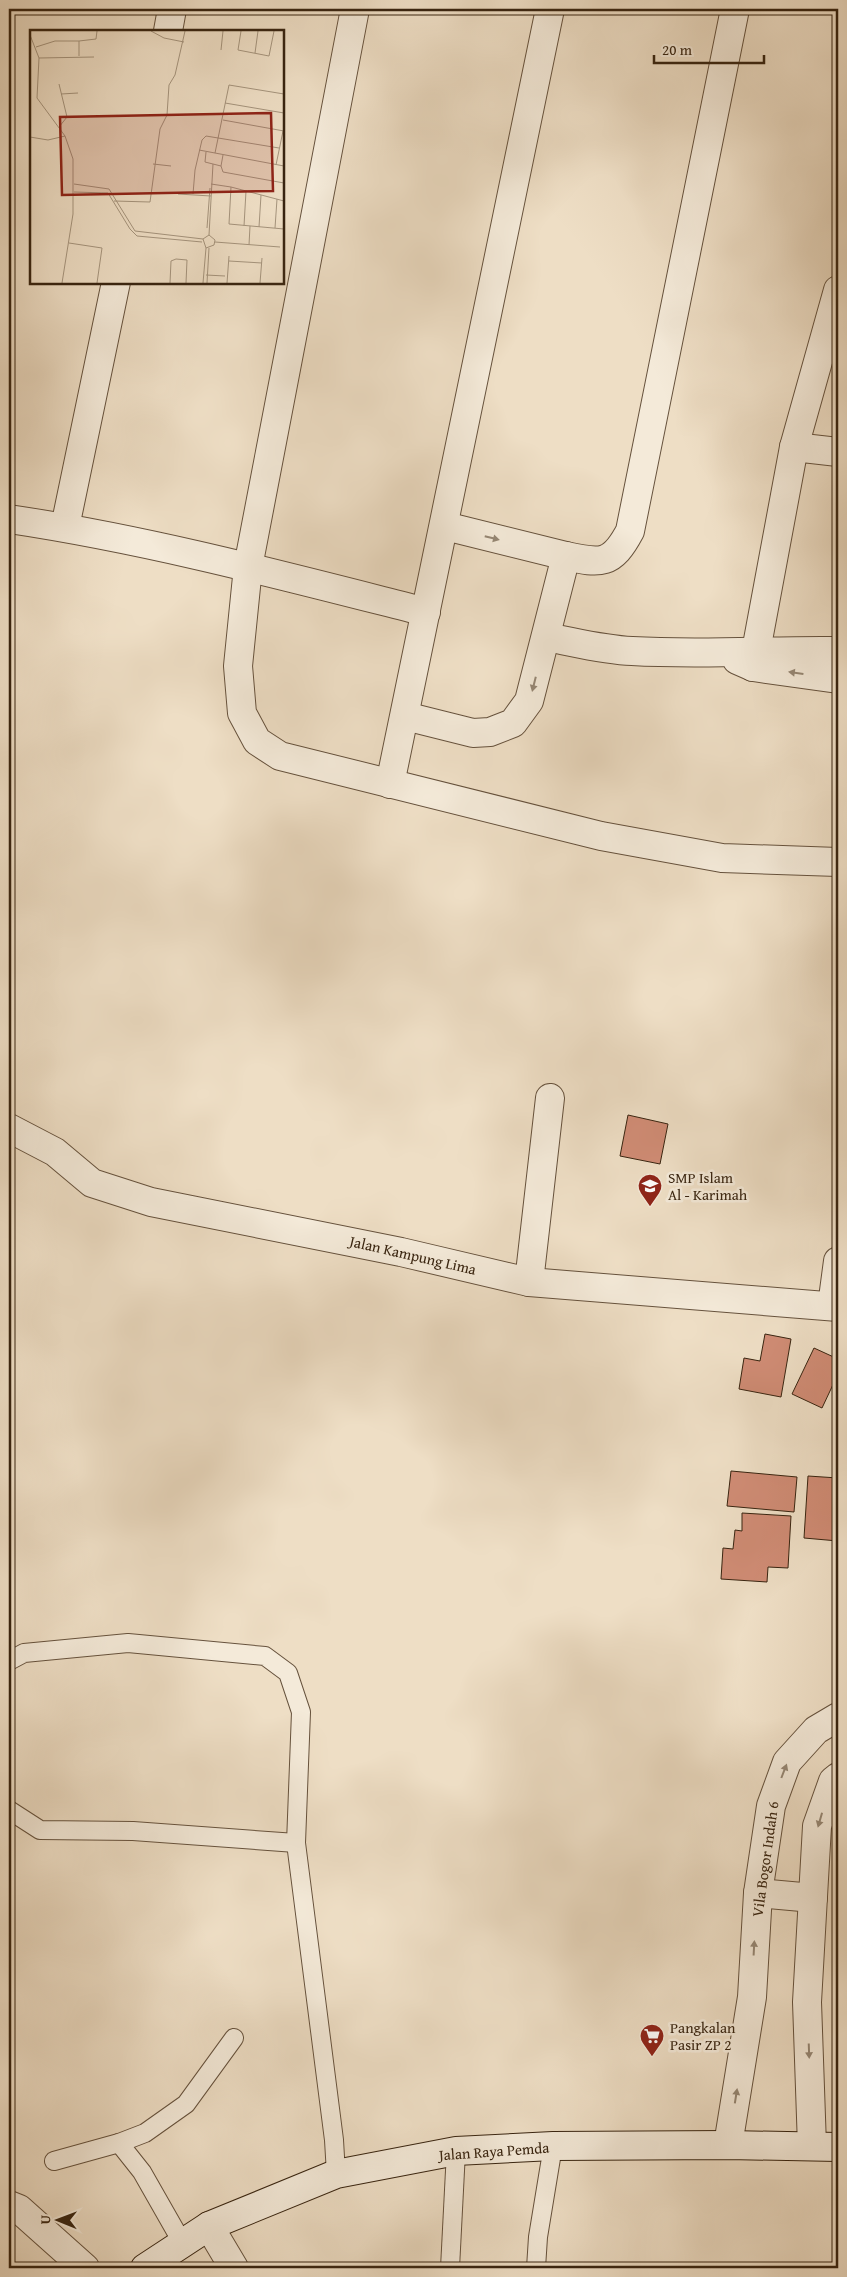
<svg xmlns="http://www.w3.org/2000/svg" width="847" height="2277" font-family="'Gentium Book Plus',serif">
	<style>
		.building { fill: #d08c75; stroke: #382410 }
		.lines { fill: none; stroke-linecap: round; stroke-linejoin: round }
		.service-casing { stroke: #66523d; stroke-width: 20 }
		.minor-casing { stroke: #66523d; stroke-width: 30 }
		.secondary-casing { stroke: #382410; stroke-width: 30 }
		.service { stroke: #f4ead9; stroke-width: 18 }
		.minor { stroke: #f4ead9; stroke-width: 28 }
		.secondary { stroke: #f4ead9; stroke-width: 28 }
		.oneway { fill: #968774 }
		.labels { text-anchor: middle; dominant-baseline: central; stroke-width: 5; stroke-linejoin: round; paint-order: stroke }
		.poi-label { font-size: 15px; fill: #382410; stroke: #f4ead9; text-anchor: start }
		.street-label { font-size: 15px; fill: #382410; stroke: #f4ead9 }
		.inset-road { fill: none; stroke: #a5947d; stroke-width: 1 }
		.view { fill: #8f2418; fill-opacity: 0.15; stroke: #8f2418; stroke-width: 2.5 }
		.inset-edge { fill: none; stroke: #382410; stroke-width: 2.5 }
	</style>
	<rect width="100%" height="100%" fill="#eedec5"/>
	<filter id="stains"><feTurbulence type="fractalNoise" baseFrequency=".004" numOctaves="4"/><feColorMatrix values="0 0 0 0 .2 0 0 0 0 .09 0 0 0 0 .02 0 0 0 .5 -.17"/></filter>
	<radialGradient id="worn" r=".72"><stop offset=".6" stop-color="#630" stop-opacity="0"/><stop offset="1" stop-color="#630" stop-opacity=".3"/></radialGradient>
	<g class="building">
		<path d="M628 1115 668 1124 660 1164 620 1156Z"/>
		<path d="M765 1334 791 1339 781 1397 739 1389 744 1358 760 1361Z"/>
		<path d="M814 1348 838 1359V1374L822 1408 792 1394Z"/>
		<path d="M731 1471 797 1477 794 1512 727 1506Z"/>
		<path d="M808 1476 838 1478V1541L804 1538Z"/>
		<path d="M742 1513 791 1516 788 1568 768 1567 767 1582 721 1579 723 1548 733 1549 735 1530 742 1531Z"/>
	</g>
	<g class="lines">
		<defs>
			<g id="service">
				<path d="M9 1661 24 1653 128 1643 265 1656 288 1673 301 1712 296 1843 334 2140 336 2174"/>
				<path d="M9 1810 40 1830 133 1831 296 1843"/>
				<path d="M119 2143 142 2172 183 2244"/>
				<path d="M54 2161 119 2143 145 2133 186 2104 234 2038"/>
				<path d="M450 2268 456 2151"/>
				<path d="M536 2268 538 2237 553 2146"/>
			</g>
			<g id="minor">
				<path d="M355 9 248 567 238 666 242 713 257 741 280 756 601 836 722 858 838 862"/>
				<path d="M168 31 172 9"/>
				<path d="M794 447 838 290"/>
				<path d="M9 519C150 540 288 577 426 612"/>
				<path d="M65 527 116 282"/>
				<path d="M566 556C601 564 612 565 630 531L735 9"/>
				<path d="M546 637C574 642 603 650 632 651 701 655 769 650 838 651"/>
				<path d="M737 660 753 667 838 679"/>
				<path d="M753 667 794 447 838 452"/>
				<path d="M405 716 473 733 490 732 513 723 529 701 566 556 445 526"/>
				<path d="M390 784 550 9"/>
				<path d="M9 1128 55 1152 92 1183 151 1202 401 1252 529 1282 838 1307"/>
				<path d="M529 1282 550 1098"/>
				<path d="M832 1306 838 1261"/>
				<path d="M758 1893 813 1898"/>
				<path d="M728 2145 752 1997 758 1893 771 1806 787 1762 816 1730 838 1717"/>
				<path d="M812 2146 807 2002 817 1826 833 1781 838 1777"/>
				<path d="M9 2205 19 2209 85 2268"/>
				<path d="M209 2226 234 2268"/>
			</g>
			<path id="secondary" d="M145 2268 209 2226 336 2174 456 2151 553 2146 728 2145 838 2147"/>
		</defs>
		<use href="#service" class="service-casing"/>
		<use href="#minor" class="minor-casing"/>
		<use href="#secondary" class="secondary-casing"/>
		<use href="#service" class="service"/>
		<use href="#minor" class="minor"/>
		<use href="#secondary" class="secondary"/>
	</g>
	<defs><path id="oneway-solid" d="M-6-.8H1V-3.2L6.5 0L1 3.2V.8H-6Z" transform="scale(1.25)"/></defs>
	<g class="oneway">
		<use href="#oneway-solid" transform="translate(492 538) rotate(14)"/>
		<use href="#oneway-solid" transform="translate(796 673) rotate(-172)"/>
		<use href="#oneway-solid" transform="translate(534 684) rotate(104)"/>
		<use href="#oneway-solid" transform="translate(784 1771) rotate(-69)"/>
		<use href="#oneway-solid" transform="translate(820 1820) rotate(106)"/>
		<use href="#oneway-solid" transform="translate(754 1948) rotate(-87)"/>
		<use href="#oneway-solid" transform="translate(809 2051) rotate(88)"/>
		<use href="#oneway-solid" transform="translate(736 2096) rotate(-81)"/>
	</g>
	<defs>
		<symbol id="school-pin" viewBox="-11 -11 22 30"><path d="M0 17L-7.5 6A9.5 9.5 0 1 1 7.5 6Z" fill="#8f2418" stroke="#f4ead9"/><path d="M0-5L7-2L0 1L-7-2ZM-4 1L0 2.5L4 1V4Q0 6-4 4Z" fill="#fff"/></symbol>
		<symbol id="supermarket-pin" viewBox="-11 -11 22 30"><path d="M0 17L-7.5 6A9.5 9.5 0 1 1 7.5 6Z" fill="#8f2418" stroke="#f4ead9"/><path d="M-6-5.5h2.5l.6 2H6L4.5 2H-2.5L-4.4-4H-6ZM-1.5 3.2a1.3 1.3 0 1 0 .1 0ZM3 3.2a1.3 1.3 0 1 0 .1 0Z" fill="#fff"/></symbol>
	</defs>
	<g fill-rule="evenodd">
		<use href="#school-pin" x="636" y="1172" width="28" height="38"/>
		<use href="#supermarket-pin" x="638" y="2022" width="28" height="38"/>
	</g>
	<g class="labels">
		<g class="poi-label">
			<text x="668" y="1177">SMP Islam<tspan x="668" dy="17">Al - Karimah</tspan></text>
			<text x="670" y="2027">Pangkalan<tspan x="670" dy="17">Pasir ZP 2</tspan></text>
		</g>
		<g class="street-label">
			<text transform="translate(413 1255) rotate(13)">Jalan Kampung Lima</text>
			<text transform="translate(765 1859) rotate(-82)">Vila Bogor Indah 6</text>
			<text transform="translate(494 2151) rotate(-4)">Jalan Raya Pemda</text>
		</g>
	</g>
	<g transform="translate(30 30)">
		<rect width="254" height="254" fill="#eedec5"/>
		<path class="inset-road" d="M121 1 134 8 154 12M211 1 208 20 239 26 244 1M0 5 9 28 7 68 35 106 43 129V184L32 253M6 17 25 11H49M191 20 193 1M225 23 228 1M49 26V11L66 9 67 1M9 28 64 27M29 54 37 87 29 97M31 64 48 63M195 73 254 83M193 90 254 101M0 107 18 110 35 106M169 120 254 136M176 122 175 132 191 136 193 125M185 123 199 55 254 64M123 134 141 136M246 135 253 101M191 136 193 142 254 153M44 154 79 159 105 201 173 209 179 205 185 210 184 215 176 218 173 209M181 154 201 157 199 194 254 199M201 157 254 171M44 162 78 163 100 199 107 206 172 212M148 164 181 166M163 164 165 140 172 110 176 106 249 118M84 171 120 172 130 99 137 85 139 55 145 45 155 1M214 196 216 161M229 197 231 165M177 198 180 158M245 198 247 169M179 205 183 134M185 212 250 217M39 213 72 218 67 253M219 215 220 196M199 231 232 233M176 245 195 246M140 253 141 231 146 229 157 230 156 253M173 253 176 218M177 253 179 218M197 253 199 226M230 253 232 228"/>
		<path class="view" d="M241 83 243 161 32 165 30 87Z"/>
		<rect width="254" height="254" class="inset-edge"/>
	</g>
	<rect width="847" height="2277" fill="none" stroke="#eedec5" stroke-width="30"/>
	<rect x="10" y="10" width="827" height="2257" fill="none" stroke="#382410" stroke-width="2.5"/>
	<rect x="15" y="15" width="817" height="2247" fill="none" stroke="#382410"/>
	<g transform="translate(58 2220) rotate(271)" stroke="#f4ead9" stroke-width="4" paint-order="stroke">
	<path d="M0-4L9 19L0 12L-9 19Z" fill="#382410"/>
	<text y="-8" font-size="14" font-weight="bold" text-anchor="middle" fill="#382410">U</text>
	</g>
	<path d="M654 55v8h110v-8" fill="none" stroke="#382410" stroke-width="2.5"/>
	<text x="662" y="55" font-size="15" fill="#382410" stroke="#f4ead9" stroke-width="4" paint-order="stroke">20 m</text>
	<rect width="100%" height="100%" filter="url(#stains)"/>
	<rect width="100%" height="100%" fill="url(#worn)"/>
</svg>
